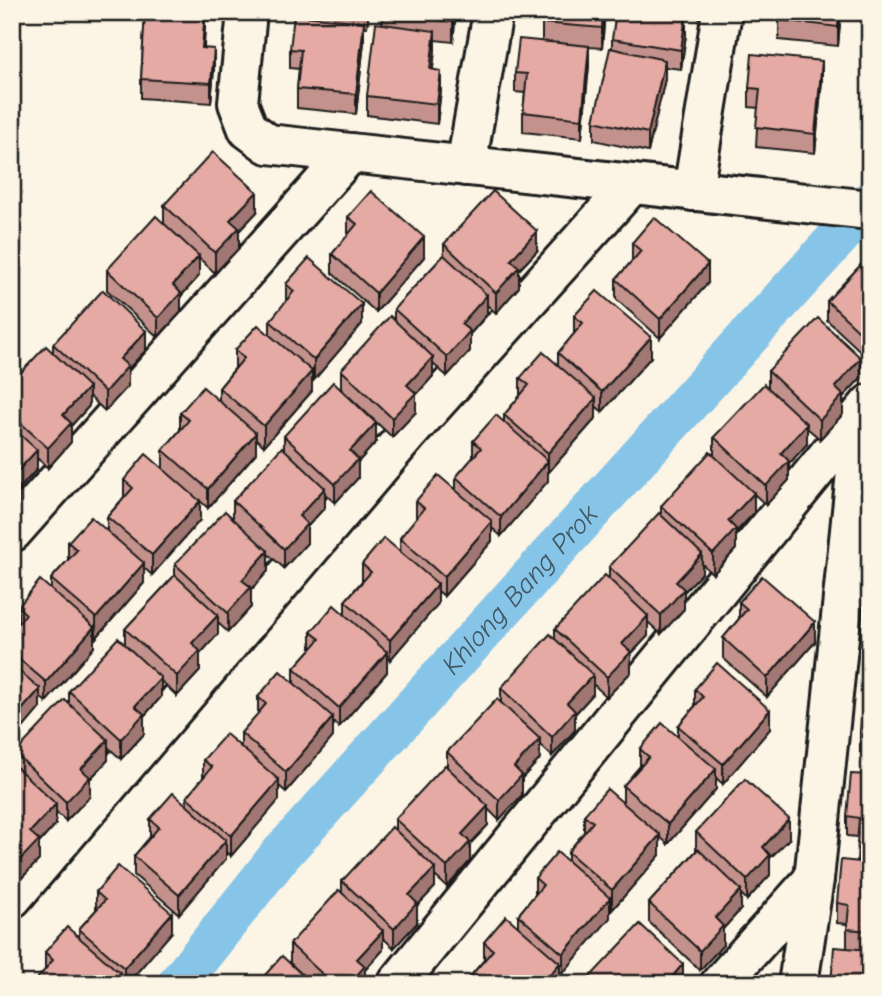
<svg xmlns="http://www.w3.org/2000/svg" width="882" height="996" font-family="'Comic Neue',sans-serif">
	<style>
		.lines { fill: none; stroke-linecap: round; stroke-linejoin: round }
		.canal { stroke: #87c5e8; stroke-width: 42 }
		.minor-casing { stroke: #1c1c1c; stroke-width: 44 }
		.minor { stroke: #fcf5e5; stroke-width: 38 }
		.wall { fill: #c4928c; stroke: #1c1c1c; stroke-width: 2 }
		.shaded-wall { fill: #a07772; stroke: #1c1c1c; stroke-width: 2 }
		.building { fill: #e4aaa3; stroke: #1c1c1c; stroke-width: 2 }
		.labels { text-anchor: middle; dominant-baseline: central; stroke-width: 5; stroke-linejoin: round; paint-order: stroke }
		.water-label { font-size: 28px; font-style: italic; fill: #415763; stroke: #fcf5e5 }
	</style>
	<rect width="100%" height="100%" fill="#fcf5e5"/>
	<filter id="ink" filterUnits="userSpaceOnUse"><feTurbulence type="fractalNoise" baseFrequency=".0143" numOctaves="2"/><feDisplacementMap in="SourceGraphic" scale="14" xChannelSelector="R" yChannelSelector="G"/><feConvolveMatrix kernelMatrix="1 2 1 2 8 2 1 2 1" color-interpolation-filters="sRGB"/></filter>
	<g filter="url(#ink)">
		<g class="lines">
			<path class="canal" id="s1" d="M178 984 281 854 870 202"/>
			<defs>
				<g id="minor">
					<path d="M247 12 238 103 248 129 268 144 870 210"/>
					<path d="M466 166 493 12"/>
					<path d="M693 191 722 12"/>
					<path d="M12 532 350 153"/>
					<path d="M12 898 409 432 632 184"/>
					<path d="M397 984 870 404"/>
					<path d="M720 984 814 879"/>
					<path d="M798 984 814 879 862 414"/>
				</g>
			</defs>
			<use href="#minor" class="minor-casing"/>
			<use href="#minor" class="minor"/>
		</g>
		<g class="wall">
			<path d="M145 12H223V16L205 15 204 48 214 68 211 103 141 98V79Z"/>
			<path d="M309 12H369L367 27H364V42L356 114 297 108V89L299 69 290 68V49L309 16Z"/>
			<path d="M383 12H456L453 42 435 40V50L433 69 441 90 437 124 367 115V96L382 24Z"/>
			<path d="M605 12 602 48 589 47V65L582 138 523 132V112L525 93 515 92V73L542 41V23Z"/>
			<path d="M841 12 838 46 779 40V20Z"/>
			<path d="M678 14 686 35 681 69 665 67V79L648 152 594 140V121L612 48V39Z"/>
			<path d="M822 80 815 153 756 147 758 108 749 107V88Z"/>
			<path d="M164 205 257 212 239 231V248L215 273 199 258V276L181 296V312L158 337 107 290V270L164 224Z"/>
			<path d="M348 217 424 257 376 312 332 273V254L348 235Z"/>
			<path d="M632 243 708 283 660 338 616 299V279L632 261Z"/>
			<path d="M444 244 537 251 519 270V287L496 313 487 305V314L470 334V351L447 376 433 364V376L416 395V412L392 437 341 389V370L394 321V309L444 255Z"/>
			<path d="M870 255V360L827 320V301Z"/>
			<path d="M286 284 362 324 314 380 312 378V391L264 446 256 439V453L208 508 200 501V520L152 575 144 568V583L96 638 94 635V647L46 702 40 697V708L12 741V630L18 624V607L51 590V579L68 560V542L107 531V517L124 497V480L163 469V450L180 430V413L219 402V388L235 368V350L270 334V321L286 302Z"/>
			<path d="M574 316 651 357 602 412 596 406V418L548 473V481L501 536 492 528V541L444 596 438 591V604L390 660 387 657V672L339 727 333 722V737L286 792 279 786V800L231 856 226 851V859L179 914 134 875V856L150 837V819L187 806V797L203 778V760L241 747V733L258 714V697L294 683V668L311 649V632L345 616V601L362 581V564L400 551V538L416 518V501L456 491V477L473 458V441L504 422V415L520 396V378L558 365V353L574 334Z"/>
			<path d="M53 344 146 350 128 369V386L105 411 89 396V406L71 426V442L48 468 37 458V469L19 489V506L12 513V382L53 353Z"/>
			<path d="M768 371 861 378 843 397V414L820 439 807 428V444L789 464V480L766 505 754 494V513L736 532V549L713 574 702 564V573L684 592V609L661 634 648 622V636L631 654V672L607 697 593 684V694L575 714V730L552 756 540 745V759L522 778V795L499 820 488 809V825L470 844V861L447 887 435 876V887L417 906V923L394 948 383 938V950L365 970V984H312L290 963V944L342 892V881L395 830V819L447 767V752L501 702V688L555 639V629L609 579V567L661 515V506L714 456V437L768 388Z"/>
			<path d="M284 436 376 442 358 462V478L335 503 325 494V507L307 527V543L284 568 268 554V571L251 590V607L228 632 218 623V634L200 654V671L177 696 161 681V697L144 716V734L121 759 108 747V760L90 779V796L66 821 56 812V824L39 843V860L15 885 12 882V764L15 766V753L69 704V691L125 644V629L175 575V564L233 517V501L284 449Z"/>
			<path d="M739 602 815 642 767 697 723 658V638L739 619Z"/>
			<path d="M870 631V671H868Z"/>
			<path d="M695 689 770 729 723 784 716 778V789L668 844 660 837V855L612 910 610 908V918L563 973 560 971V982L559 984H468V979L484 960V942L518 926V915L535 895V878L568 861V852L584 832V815L623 803V786L640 766V749L678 737V726L695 706Z"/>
			<path d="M870 690V753L860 752V733Z"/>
			<path d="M870 754V984L847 948V924L837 923V903L857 862 858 837 847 836V816L869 775Z"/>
			<path d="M696 832 789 839 770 858V875L747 900 741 894V909L723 929V945L700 970 649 922V903L696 851Z"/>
			<path d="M96 892 172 932 127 984H33L45 970V952L79 937V929L96 910Z"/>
			<path d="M590 977 683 984H590Z"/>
		</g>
		<g class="shaded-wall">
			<path d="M205 12V29L202 67V48Z"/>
			<path d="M454 12H456L453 42V22Z"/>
			<path d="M603 12H605L602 48V28Z"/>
			<path d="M839 12H841L838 46V27Z"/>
			<path d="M686 15V35L681 69V50Z"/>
			<path d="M364 22V42L356 114V94Z"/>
			<path d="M435 31V50L430 89V69Z"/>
			<path d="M589 46V65L582 138V119Z"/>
			<path d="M214 49V68L211 103V83Z"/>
			<path d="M665 60V79L648 152V133Z"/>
			<path d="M822 61V80L815 153V134Z"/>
			<path d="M441 71V90L437 124V104Z"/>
			<path d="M257 192V212L239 231V248L215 273V253L230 220Z"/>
			<path d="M537 231V251L519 270V287L496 313V293L511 260Z"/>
			<path d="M424 237V257L376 312V293Z"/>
			<path d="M199 256V276L181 296V312L158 337V318L173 285Z"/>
			<path d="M708 264V283L660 338V319Z"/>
			<path d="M487 295V314L470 334V351L447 376V357L461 324Z"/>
			<path d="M362 304V324L314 380V360Z"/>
			<path d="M146 331V350L128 369V386L105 411V392L120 359Z"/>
			<path d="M651 337V357L602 412V392Z"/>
			<path d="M433 357V376L416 395V412L392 437V418L407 385Z"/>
			<path d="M861 358V378L843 397V414L820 439V420L835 387Z"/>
			<path d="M312 371V391L264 446V426Z"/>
			<path d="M89 387V406L71 426V442L48 468V448L63 415Z"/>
			<path d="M596 398V418L548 473V453Z"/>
			<path d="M376 423V442L358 462V478L335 503V484L350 451Z"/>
			<path d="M807 424V444L789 464V480L766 505V486L781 453Z"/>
			<path d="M256 433V453L208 508V489Z"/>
			<path d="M37 450V469L19 489V506L12 513V477Z"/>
			<path d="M548 461V481L501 536V517Z"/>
			<path d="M325 488V507L307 527V543L284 568V549L299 516Z"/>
			<path d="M754 493V513L736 532V549L713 574V554L728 521Z"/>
			<path d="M200 501V520L152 575V555Z"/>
			<path d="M492 521V541L444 596V577Z"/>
			<path d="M268 551V571L251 590V607L228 632V613L242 580Z"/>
			<path d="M702 554V573L684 592V609L661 634V615L676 582Z"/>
			<path d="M144 563V583L96 638V618Z"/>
			<path d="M438 584V604L390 660V640Z"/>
			<path d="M218 615V634L200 654V671L177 696V676L192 643Z"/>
			<path d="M648 616V636L631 654V672L607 697V677L622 644Z"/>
			<path d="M815 622V642L767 697V678Z"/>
			<path d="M94 627V647L46 702V682Z"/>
			<path d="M387 652V672L339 727V708Z"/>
			<path d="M593 675V694L575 714V730L552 756V737L567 703Z"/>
			<path d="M161 678V697L144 716V734L121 759V739L135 706Z"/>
			<path d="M40 689V708L12 741V721Z"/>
			<path d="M770 710V729L723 784V764Z"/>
			<path d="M333 717V737L286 792V772Z"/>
			<path d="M540 739V759L522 778V795L499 820V800L514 767Z"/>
			<path d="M108 740V760L90 779V796L66 821V802L81 769Z"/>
			<path d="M716 769V789L668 844V824Z"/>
			<path d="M279 780V800L231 856V836Z"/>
			<path d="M56 804V824L39 843V860L15 885V865L30 832Z"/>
			<path d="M488 806V825L470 844V861L447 887V867L462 834Z"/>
			<path d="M789 819V839L770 858V875L747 900V880L763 847Z"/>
			<path d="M660 835V855L612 910V890Z"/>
			<path d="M226 840V859L179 914V895Z"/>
			<path d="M435 868V887L417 906V923L394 948V929L409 895Z"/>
			<path d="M741 890V909L723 929V945L700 970V951L715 918Z"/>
			<path d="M610 898V918L563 973V954Z"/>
			<path d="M172 913V932L127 984H124V968Z"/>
			<path d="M383 931V950L365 970V984H349L357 959Z"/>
			<path d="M560 963V982L559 984H542Z"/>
			<path d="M683 964V984H666Z"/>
			<path d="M120 973V984H111Z"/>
		</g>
		<g class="building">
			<path d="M145 12H205L202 48 214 49 211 83 141 79Z"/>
			<path d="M383 12H454L453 22Z"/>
			<path d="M543 12H603L602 28 542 23Z"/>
			<path d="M616 12H675V13L686 15 681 50 612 39Z"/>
			<path d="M780 12H839L838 27 779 20Z"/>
			<path d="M294 15 364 22 356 94 297 89 301 50 290 49Z"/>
			<path d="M376 23 435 31 430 69 441 71 437 104 367 96Z"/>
			<path d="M519 39 589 46 582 119 523 112 527 74 515 73Z"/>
			<path d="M610 48 665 60 648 133 594 121Z"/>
			<path d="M752 54 822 61 815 134 756 127 760 89 749 88Z"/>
			<path d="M213 152 257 192 230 220 239 228 215 253 164 205Z"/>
			<path d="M371 191 424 237 376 293 332 254 357 224 348 217Z"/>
			<path d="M493 191 537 231 511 260 519 267 496 293 444 244Z"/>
			<path d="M156 216 199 256 173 285 181 293 158 318 107 270Z"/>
			<path d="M654 217 708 264 660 319 616 279 641 251 632 243Z"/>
			<path d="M444 255 487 295 461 324 470 331 447 357 394 309Z"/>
			<path d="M870 255V341L827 301Z"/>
			<path d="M309 258 362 304 314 360 270 321 294 291 286 284Z"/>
			<path d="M103 290 146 331 120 359 128 366 105 392 53 344Z"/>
			<path d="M597 291 651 337 602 392 558 353 583 323 574 316Z"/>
			<path d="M390 316 433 357 407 385 416 393 392 418 341 370Z"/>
			<path d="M818 318 861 358 835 387 843 395 820 420 768 371Z"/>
			<path d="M258 325 312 371 264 426 219 388 244 358 235 350Z"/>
			<path d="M46 346 89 387 63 415 71 423 48 448 12 415V382Z"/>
			<path d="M543 352 596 398 548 453 504 415 529 385 520 378Z"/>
			<path d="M333 382 376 423 350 451 358 459 335 484 284 436Z"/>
			<path d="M764 384 807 424 781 453 789 461 766 486 714 437Z"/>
			<path d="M203 387 256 433 208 489 163 450 189 420 180 413Z"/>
			<path d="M496 415 548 461 501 517 456 477 481 448 473 441Z"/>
			<path d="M12 427 37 450 12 477Z"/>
			<path d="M282 447 325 488 299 516 307 524 284 549 233 501Z"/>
			<path d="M710 452 754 493 728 521 736 529 713 554 661 506Z"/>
			<path d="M146 454 200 501 152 555 107 517 133 488 124 480Z"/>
			<path d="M438 475 492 521 444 577 400 538 424 508 416 501Z"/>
			<path d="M12 480 19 486 12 494Z"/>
			<path d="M225 511 268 551 242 580 251 587 228 613 175 564Z"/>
			<path d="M659 513 702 554 676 582 684 589 661 615 609 567Z"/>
			<path d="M91 517 144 563 96 618 51 579 77 550 68 542Z"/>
			<path d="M384 538 438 584 390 640 345 601 371 572 362 564Z"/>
			<path d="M175 575 218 615 192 643 200 651 177 676 125 629Z"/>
			<path d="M605 575 648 616 622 644 631 652 607 677 555 629Z"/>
			<path d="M762 576 815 622 767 678 723 638 747 609 739 602Z"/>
			<path d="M40 580 94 627 46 682 12 653V630L26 614 18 607Z"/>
			<path d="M334 605 387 652 339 708 294 668 320 639 311 632Z"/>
			<path d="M870 631V652H868Z"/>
			<path d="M550 634 593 675 567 703 575 711 552 737 501 688Z"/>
			<path d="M118 638 161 678 135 706 144 714 121 739 69 691Z"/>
			<path d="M717 663 770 710 723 764 678 726 703 697 695 689Z"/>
			<path d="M12 664 40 689 12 721Z"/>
			<path d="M280 671 333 717 286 772 241 733 266 704 258 697Z"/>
			<path d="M864 689 870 690V734L860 733Z"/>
			<path d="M497 699 540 739 514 767 522 775 499 800 447 752Z"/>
			<path d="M65 700 108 740 81 769 90 777 66 802 15 753Z"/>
			<path d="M662 723 716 769 668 824 623 786 649 757 640 749Z"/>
			<path d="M226 734 279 780 231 836 187 797 212 767 203 760Z"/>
			<path d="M12 764H13L56 804 30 832 39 840 15 865 12 863Z"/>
			<path d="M445 765 488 806 462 834 470 842 447 867 395 819Z"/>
			<path d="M851 774 870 775V844L857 843 859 818 847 816Z"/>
			<path d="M745 779 789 819 763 847 770 855 747 880 696 832Z"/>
			<path d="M607 789 660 835 612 890 568 852 593 822 584 815Z"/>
			<path d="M173 793 226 840 179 895 134 856 159 827 150 819Z"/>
			<path d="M392 827 435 868 409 895 417 903 394 929 342 881Z"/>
			<path d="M698 849 741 890 715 918 723 926 700 951 649 903Z"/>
			<path d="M557 852 610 898 563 954 518 915 543 885 535 878Z"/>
			<path d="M841 860 870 863V931L847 929 849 905 837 903Z"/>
			<path d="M118 866 172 913 124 968 79 929 105 900 96 892Z"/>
			<path d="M339 890 383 931 357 959 365 966 349 984H333L290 944Z"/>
			<path d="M506 916 560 963 542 984H474L468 979 493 950 484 942Z"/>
			<path d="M640 924 683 964 666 984H597L590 977Z"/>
			<path d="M67 927 120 973 111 984H33L53 960 45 952Z"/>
			<path d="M834 947 870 950V984H831Z"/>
			<path d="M282 956 312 984H257Z"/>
			<path d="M449 978 456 984H443Z"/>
		</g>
	</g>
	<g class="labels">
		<g class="water-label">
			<text stroke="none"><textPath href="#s1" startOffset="522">Khlong Bang Prok</textPath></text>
		</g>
	</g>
	<rect width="882" height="996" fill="none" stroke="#fcf5e5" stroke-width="42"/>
	<rect x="21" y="21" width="840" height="954" fill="none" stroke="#1c1c1c" stroke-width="2.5" filter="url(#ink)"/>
</svg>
